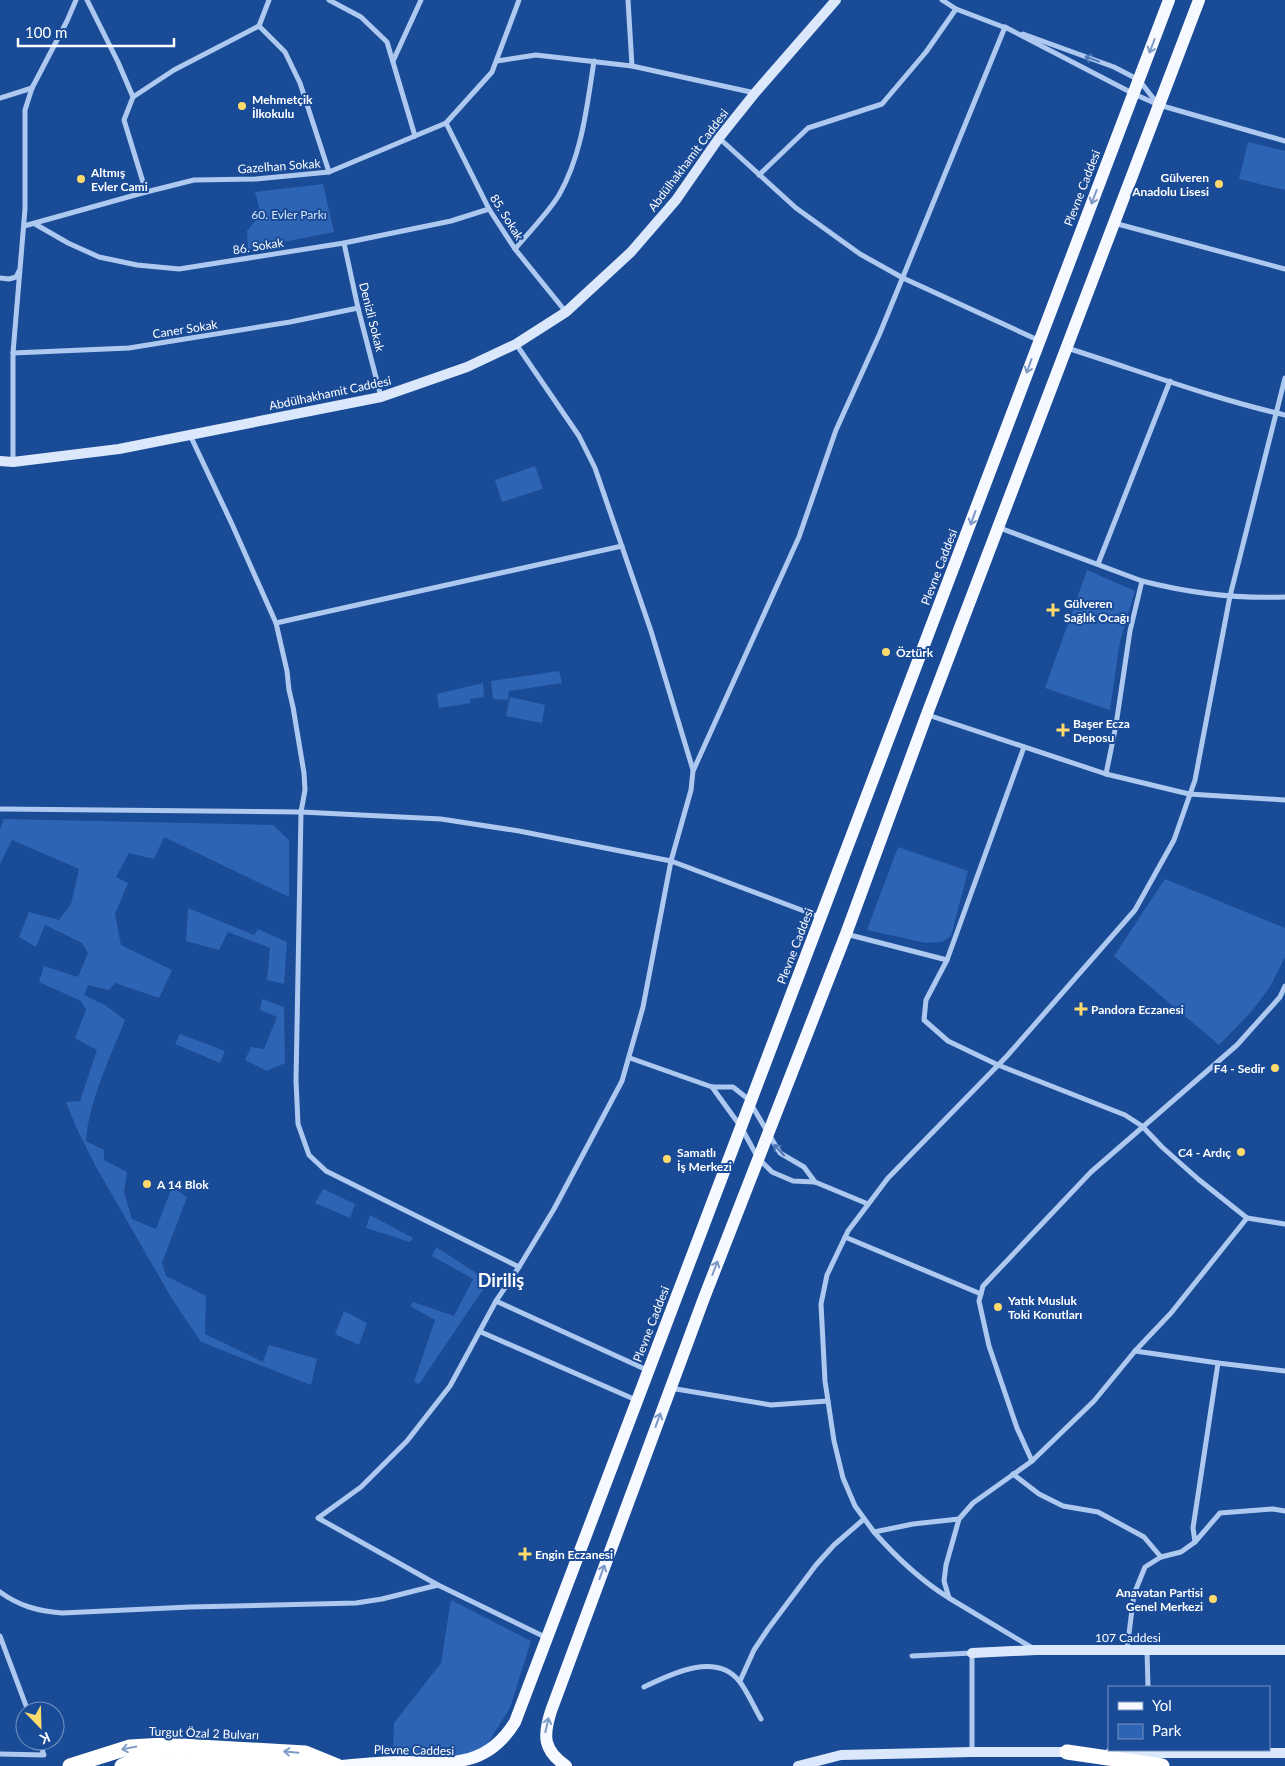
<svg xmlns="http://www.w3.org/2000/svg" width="1285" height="1766" font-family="Lato,sans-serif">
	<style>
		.green { fill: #2e64b4 }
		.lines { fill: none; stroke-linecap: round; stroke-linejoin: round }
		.street { stroke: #adc9f0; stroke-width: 5 }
		.secondary { stroke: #dbe8fb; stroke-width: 10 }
		.primary { stroke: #f6f9ff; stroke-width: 12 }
		.highway { stroke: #fff; stroke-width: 15 }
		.oneway { stroke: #7d99c6 }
		.oneway2 { stroke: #4d77b6 }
		.oneway3 { stroke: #819cc6 }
		.poi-dot { fill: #ffdb6c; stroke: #1a4b97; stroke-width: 2 }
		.labels { text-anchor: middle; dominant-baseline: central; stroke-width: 4; stroke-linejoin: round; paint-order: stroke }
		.poi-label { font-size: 12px; font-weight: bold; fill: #fff; stroke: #1a4b97; text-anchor: start }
		.street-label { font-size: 12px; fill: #fff; stroke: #1a4b97 }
		.park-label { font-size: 12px; fill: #d4e4fb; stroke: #1a4b97 }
		.district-label { font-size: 18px; font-weight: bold; fill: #fff; stroke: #1a4b97 }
	</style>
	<rect width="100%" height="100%" fill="#1a4b97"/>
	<g class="green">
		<path d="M1248 142 1285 151V190L1239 179Z"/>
		<path d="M323 184 334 232 248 249 247 231 261 214 255 192Z"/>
		<path d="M535 466 543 489 502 502 495 480Z"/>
		<path d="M1087 570 1135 591 1120 641 1110 710 1045 688Z"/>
		<path d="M559 671 562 683 509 691 508 700 493 699 491 681Z"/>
		<path d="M483 683 484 697 470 699 471 703 439 708 437 694Z"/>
		<path d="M510 697 545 705 542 723 506 716Z"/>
		<path d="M4 819 273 825 289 840V897L164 837 154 859 129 853 116 877 128 883 115 914 121 945 172 970 159 998 115 983 109 990 88 985 84 995 105 1005 125 1020C111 1055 88 1104 86 1141L104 1150V1160L127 1172 124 1192 132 1219 156 1229 172 1187 187 1197 162 1263 166 1276 206 1296 205 1334 263 1362 269 1345 317 1359 311 1385 201 1342 172 1299 95 1165 76 1127 66 1102 80 1101 97 1050 75 1038 86 1010 81 1001 39 982 44 966 78 977 88 953 82 943 45 925 36 947 19 937 29 912 59 920 71 904 79 869 12 840 0 864V829Z"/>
		<path d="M898 847 968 871 951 936 942 942 926 943 867 930Z"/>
		<path d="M1165 879 1285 928V957L1270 987 1251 1012 1219 1045 1114 956Z"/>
		<path d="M188 908 254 935 258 929 287 942 284 984 267 980 270 948 228 932 219 950 186 941Z"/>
		<path d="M262 999 284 1007 285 1063 267 1071 245 1060 251 1047 264 1049 277 1017 260 1010Z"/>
		<path d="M180 1034 225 1051 220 1063 175 1044Z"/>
		<path d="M323 1189 355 1204 350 1218 315 1203Z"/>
		<path d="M370 1215 413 1238 410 1242 366 1228Z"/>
		<path d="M436 1247 481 1276 484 1288 419 1384 414 1382 435 1320 410 1306 413 1302 454 1316 473 1279 432 1256Z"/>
		<path d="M344 1311 367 1323 359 1345 335 1334Z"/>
		<path d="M451 1600 531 1641 510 1708 486 1746 460 1758 393 1754 394 1723 441 1663Z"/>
	</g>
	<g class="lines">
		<g class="street">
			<path d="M87 0 118 62 133 97"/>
			<path d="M269 0 259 26 285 52 300 83 329 172"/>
			<path d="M329 0 361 17 387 42 415 136"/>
			<path d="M628 0 632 66"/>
			<path d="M942 0 956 9 1006 28"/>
			<path d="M1005 27 1134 94 1159 105 1285 141"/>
			<path d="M1023 34 1114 67 1139 80 1157 103"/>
			<path d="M393 61 421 0"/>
			<path d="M497 61 536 55 632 66 755 93"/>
			<path d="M0 98 32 88"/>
			<path d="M446 123 489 209 515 249 566 312"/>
			<path d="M719 138 796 208 860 254 903 278 1038 340"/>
			<path d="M759 175 808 128 882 104 926 52 956 9"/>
			<path d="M146 192 124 120 133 97 174 70 259 26"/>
			<path d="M1114 223 1285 269"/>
			<path d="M35 224 68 243 99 257 137 265 179 269 344 243 451 221 489 209"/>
			<path d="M24 226 146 192 194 180 256 179 329 172 446 123 492 72 519 0"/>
			<path d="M344 243 358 308 381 397"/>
			<path d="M515 249C529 232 548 213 559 195 582 155 587 106 594 61"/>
			<path d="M0 278 9 279 16 277 19 271"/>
			<path d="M516 344 579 436 595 468 651 631 693 770"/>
			<path d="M1067 348C1140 371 1211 398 1285 415"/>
			<path d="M13 353 129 348 290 322 358 308"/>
			<path d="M190 435 231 522 276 623 287 671 289 690 293 707 304 773 305 790 301 812 296 1081 298 1124 309 1155 326 1171 519 1267"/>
			<path d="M13 462V353L25 209V110L32 88 67 21 76 0"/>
			<path d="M1000 528 1142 581C1189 593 1236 599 1285 597"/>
			<path d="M1098 564 1170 381"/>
			<path d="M276 623 622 546"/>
			<path d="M928 715 1106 774 1189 794 1285 800"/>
			<path d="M1024 747 947 960 926 1000 924 1020 948 1041 998 1065 1125 1115 1142 1126 1162 1147 1198 1179 1247 1218"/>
			<path d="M1106 774 1116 725 1130 631 1142 581"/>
			<path d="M0 809 301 812 441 819 519 831 671 861 820 917"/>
			<path d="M846 934 947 960"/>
			<path d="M630 1058 712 1087H733L748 1099 780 1153 804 1167 815 1182"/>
			<path d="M712 1087 741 1127 758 1158 772 1172 793 1181 815 1182 868 1204"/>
			<path d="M845 1237 981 1294"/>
			<path d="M496 1301 647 1370"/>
			<path d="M481 1332 636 1400"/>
			<path d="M1135 1351 1218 1363 1285 1371"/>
			<path d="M670 1388 771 1405 828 1401"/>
			<path d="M1032 1461 1017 1428 989 1346 979 1301 983 1286 1091 1172 1237 1045 1280 997 1285 986"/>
			<path d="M1013 1474 1039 1494 1063 1506 1098 1512 1144 1537 1161 1557"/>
			<path d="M959 1519 913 1524 874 1532 855 1506 843 1478 834 1441 825 1381 821 1304 827 1275 848 1231 888 1178 1007 1056 1135 910 1174 840 1195 780 1230 596 1285 378"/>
			<path d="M874 1532C896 1557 920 1580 949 1598"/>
			<path d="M1195 1542 1193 1528 1218 1363"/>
			<path d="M0 1592C19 1606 38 1611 62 1613L190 1607 356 1603 382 1599 438 1585"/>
			<path d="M0 1636 28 1711"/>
			<path d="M547 1638 438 1585 318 1518 361 1487 407 1441 450 1386 496 1301 519 1267 554 1209 622 1081 643 1007 671 861 691 790 693 771 799 537 836 430 880 333 1005 27"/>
			<path d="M1034 1649 949 1598 944 1581 946 1565 959 1519 973 1503 1032 1461 1094 1401 1135 1351 1171 1313 1247 1218 1285 1224"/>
			<path d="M1127 1649 1134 1594 1145 1567 1161 1557 1181 1552 1195 1542 1220 1513 1273 1509 1285 1511"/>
			<path d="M1147 1650 1148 1687"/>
			<path d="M912 1656 972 1653V1752"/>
			<path d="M740 1681 754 1650 768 1629 816 1565 834 1545 864 1519"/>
			<path d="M644 1687C671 1674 716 1651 740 1682 748 1693 754 1707 761 1719"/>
			<path d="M0 1754 44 1755 39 1741"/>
		</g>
		<g class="secondary">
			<path d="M0 461 13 462 119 449 381 397 467 367 516 344 566 312 631 252 676 200 719 138 755 93 836 0"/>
			<path d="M972 1653 1036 1650H1285"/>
			<path d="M1110 1753H1285"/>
			<path d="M798 1766 841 1755 972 1752H1073"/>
		</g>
		<g class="primary">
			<path d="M342 1766C362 1764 383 1762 403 1762 454 1764 488 1766 515 1722L1169 0"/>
			<path d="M566 1766C543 1750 543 1736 551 1711L704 1298 846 934 927 714 1199 0"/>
		</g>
		<g class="highway">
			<path d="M1067 1752 1162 1766"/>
			<path d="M70 1766 130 1747 164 1745 305 1753 337 1766"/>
			<path d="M122 1766 135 1760 150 1759 312 1766"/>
		</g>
	</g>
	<defs><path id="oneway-shaft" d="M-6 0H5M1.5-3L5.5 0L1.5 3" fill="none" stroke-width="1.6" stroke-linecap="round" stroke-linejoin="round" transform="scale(1.25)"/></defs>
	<g class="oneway">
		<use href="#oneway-shaft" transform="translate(1152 46) rotate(111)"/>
		<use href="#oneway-shaft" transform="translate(1094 197) rotate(111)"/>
		<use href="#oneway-shaft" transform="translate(1029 366) rotate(110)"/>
		<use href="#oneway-shaft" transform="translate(973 518) rotate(110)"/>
		<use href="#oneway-shaft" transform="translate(715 1268) rotate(-69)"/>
		<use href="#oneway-shaft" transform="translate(658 1420) rotate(-70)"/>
		<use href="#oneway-shaft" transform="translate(602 1572) rotate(-70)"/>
		<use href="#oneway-shaft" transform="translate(547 1725) rotate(-77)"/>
	</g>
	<g class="oneway2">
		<use href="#oneway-shaft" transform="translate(1092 59) rotate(-160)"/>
		<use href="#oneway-shaft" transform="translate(779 1150) rotate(-133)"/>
	</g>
	<g class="oneway3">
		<use href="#oneway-shaft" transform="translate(129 1748) rotate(169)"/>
		<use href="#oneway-shaft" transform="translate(291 1752) rotate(-175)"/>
	</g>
	<g class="poi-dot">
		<circle cx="242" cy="106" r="5"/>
		<circle cx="81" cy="179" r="5"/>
		<circle cx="1219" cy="184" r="5"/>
		<path d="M1050.5 602.5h5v5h5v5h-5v5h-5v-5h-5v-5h5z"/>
		<circle cx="886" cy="652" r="5"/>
		<path d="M1060.5 722.5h5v5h5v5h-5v5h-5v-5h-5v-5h5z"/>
		<path d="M1078.5 1001.5h5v5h5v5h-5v5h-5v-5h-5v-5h5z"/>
		<circle cx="1275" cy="1068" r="5"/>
		<circle cx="1241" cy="1152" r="5"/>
		<circle cx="667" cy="1159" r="5"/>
		<circle cx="147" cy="1184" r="5"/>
		<circle cx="998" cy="1307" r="5"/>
		<path d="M522.5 1546.5h5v5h5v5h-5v5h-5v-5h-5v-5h5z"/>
		<circle cx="1213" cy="1599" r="5"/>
	</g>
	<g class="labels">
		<g class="poi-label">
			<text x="252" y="99">Mehmetçik<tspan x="252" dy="14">İlkokulu</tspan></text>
			<text x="91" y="172">Altmış<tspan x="91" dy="14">Evler Cami</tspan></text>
			<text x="1209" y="177" text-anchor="end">Gülveren<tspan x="1209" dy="14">Anadolu Lisesi</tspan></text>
			<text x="1064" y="603">Gülveren<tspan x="1064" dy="14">Sağlık Ocağı</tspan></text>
			<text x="896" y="652">Öztürk</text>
			<text x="1073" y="723">Başer Ecza<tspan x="1073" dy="14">Deposu</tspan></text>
			<text x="1091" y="1009">Pandora Eczanesi</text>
			<text x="1265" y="1068" text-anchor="end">F4 - Sedir</text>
			<text x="677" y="1152">Samatlı<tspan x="677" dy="14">İş Merkezi</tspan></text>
			<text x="1231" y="1152" text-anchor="end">C4 - Ardıç</text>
			<text x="157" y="1184">A 14 Blok</text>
			<text x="1008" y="1300">Yatık Musluk<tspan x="1008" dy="14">Toki Konutları</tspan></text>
			<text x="535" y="1554">Engin Eczanesi</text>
			<text x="1203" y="1592" text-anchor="end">Anavatan Partisi<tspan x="1203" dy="14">Genel Merkezi</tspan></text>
		</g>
		<g class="street-label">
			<text transform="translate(688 160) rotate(-53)">Abdülhakhamit Caddesi</text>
			<text transform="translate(279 166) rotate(-4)">Gazelhan Sokak</text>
			<text transform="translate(1082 188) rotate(-69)">Plevne Caddesi</text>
			<text transform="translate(507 217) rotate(58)">85. Sokak</text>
			<text transform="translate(258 246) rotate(-9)">86. Sokak</text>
			<text transform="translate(372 317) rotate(76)">Denizli Sokak</text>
			<text transform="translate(185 329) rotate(-9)">Caner Sokak</text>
			<text transform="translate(330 393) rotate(-12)">Abdülhakhamit Caddesi</text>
			<text transform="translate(939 567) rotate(-69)">Plevne Caddesi</text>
			<text transform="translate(795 946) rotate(-69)">Plevne Caddesi</text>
			<text transform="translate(651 1324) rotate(-69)">Plevne Caddesi</text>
			<text x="1128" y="1637">107 Caddesi</text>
			<text transform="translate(204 1733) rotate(2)">Turgut Özal 2 Bulvarı</text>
			<text transform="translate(414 1750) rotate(1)">Plevne Caddesi</text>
		</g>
		<g class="park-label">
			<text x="289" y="214">60. Evler Parkı</text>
		</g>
		<g class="district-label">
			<text x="501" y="1280">Diriliş</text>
		</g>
	</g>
	<rect x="1108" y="1686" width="162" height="65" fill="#1a4b97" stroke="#7693c1"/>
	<rect x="1118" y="1702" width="25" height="8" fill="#f6f9ff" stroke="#7693c1"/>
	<text x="1152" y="1711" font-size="15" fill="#ffffff">Yol</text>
	<rect x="1118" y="1724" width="25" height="15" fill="#2e64b4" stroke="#7693c1"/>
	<text x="1152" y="1736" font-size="15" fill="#ffffff">Park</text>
	<g transform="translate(40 1726) rotate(157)"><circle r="24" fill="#1a4b97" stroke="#7693c1"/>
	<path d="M0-4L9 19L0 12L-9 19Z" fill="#ffdb6c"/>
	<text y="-8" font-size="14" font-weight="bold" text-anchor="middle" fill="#ffffff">K</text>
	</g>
	<path d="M18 38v8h156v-8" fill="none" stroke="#ffffff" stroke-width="2.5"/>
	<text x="25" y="38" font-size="15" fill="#ffffff" stroke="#1a4b97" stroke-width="4" paint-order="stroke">100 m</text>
</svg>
